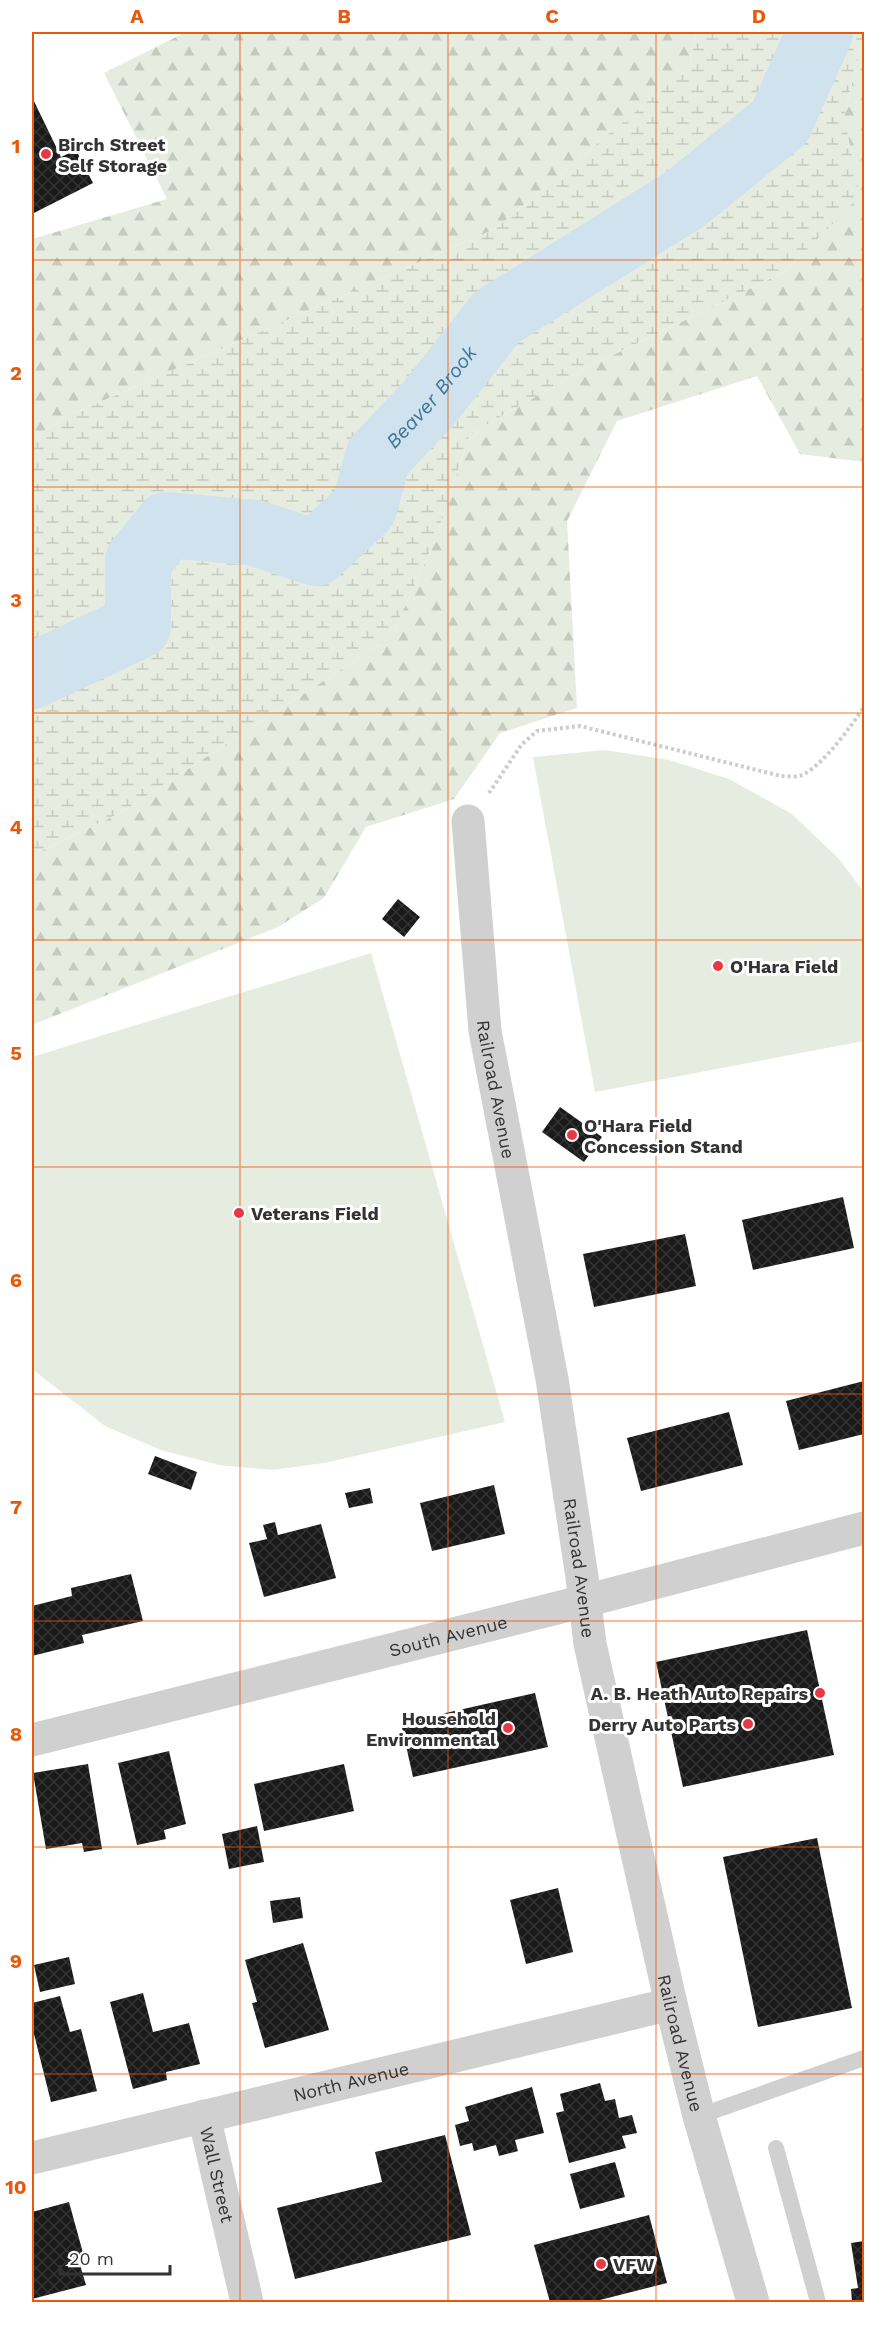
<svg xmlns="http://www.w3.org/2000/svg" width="896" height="2334" font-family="'Work Sans',sans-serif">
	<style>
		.forest { fill: url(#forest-firs) }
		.wetland { fill: url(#wetland-marsh) }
		.pitch { fill: #e6ecdf }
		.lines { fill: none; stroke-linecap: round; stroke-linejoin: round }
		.river { stroke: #cfe2ee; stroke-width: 66 }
		.building { fill: url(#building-cross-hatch) }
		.path { stroke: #cdcdcd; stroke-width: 4; stroke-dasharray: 3 3; stroke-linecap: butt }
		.service { stroke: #d0d0d0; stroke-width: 16 }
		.minor { stroke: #d0d0d0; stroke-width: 33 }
		.tertiary { stroke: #d0d0d0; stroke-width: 33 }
		.grid { fill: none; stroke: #e8590c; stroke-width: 1.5; stroke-opacity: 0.55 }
		.poi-dot { fill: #e63946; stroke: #fff; stroke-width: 2 }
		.labels { text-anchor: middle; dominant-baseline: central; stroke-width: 6; stroke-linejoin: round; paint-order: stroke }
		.poi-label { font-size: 18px; font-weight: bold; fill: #333; stroke: #fff; text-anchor: start }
		.street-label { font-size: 18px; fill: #333; stroke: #fff }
		.water-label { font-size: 20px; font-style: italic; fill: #3f7597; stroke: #fff }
		.neatline { fill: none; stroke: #e8590c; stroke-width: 2 }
		.grid-label { font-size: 20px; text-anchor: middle; font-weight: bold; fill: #e8590c }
	</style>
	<defs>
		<pattern id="forest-firs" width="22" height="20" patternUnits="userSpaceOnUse" patternTransform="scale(1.5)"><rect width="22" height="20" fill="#e6ecdf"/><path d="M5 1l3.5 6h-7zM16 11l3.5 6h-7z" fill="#c6cbc0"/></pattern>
		<pattern id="wetland-marsh" width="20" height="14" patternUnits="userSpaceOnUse" patternTransform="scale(1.5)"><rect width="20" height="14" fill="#e6ecdf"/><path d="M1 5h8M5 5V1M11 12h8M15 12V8" fill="none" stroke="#c6cbc0"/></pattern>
		<pattern id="building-cross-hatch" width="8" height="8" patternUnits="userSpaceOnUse" patternTransform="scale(1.5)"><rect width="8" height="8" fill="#1a1a1a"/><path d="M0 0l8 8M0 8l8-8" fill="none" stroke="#333"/></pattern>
	</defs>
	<rect width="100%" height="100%" fill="#fff"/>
	<g class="forest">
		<path d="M186 32H696L690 66 495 229 66 417 32 439V239L167 199 104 73Z"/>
		<path d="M864 32V462L800 454 757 376 617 421 567 521 577 708 500 733 454 799 366 827 324 898 278 927 32 1025V855L120 813 391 637 435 540 470 434 586 368 786 271 859 196 844 116Z"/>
	</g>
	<path class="wetland" d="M696 32H864L844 116 860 196 786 271 586 368 470 434 435 540 391 637 120 813 32 855V439L66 417 495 229 690 66Z"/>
	<g class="pitch">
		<path d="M605 750 669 760 729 779 792 814 839 859 864 892V1041L595 1092 533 757Z"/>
		<path d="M371 953 505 1422 324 1463 273 1470 219 1465 161 1450 105 1426 32 1369V1057Z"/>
	</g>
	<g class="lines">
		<path class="river" id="s1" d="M32 676 138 626V561L167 525 255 533 316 553 364 508 378 457 428 404 497 317 685 199 780 122 820 32"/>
	</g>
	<g class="building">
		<path d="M32 97 61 157 76 150 93 183 32 214Z"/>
		<path d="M398 899 420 917 404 937 382 919Z"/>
		<path d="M560 1107 602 1137 584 1162 542 1132Z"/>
		<path d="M843 1197 854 1248 753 1270 742 1220Z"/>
		<path d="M685 1234 696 1286 594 1307 583 1254Z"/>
		<path d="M864 1381V1434L799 1450 786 1401Z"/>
		<path d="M729 1412 743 1465 641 1491 627 1438Z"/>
		<path d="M155 1456 197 1472 191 1490 148 1474Z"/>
		<path d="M494 1485 505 1534 432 1551 420 1503Z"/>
		<path d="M370 1488 373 1503 349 1508 345 1493Z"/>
		<path d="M275 1522 278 1535 321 1524 336 1578 264 1597 249 1543 267 1539 263 1525Z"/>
		<path d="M131 1574 143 1621 82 1635 84 1643 32 1656V1606L72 1596 71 1588Z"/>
		<path d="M807 1630 834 1755 683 1787 656 1662Z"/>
		<path d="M535 1693 548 1747 413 1777 401 1723Z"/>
		<path d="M169 1751 186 1824 164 1830 166 1839 137 1845 118 1763Z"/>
		<path d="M88 1764 102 1849 84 1852 82 1843 46 1849 33 1773Z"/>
		<path d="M344 1764 354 1811 264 1831 254 1784Z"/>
		<path d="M257 1826 264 1862 229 1869 222 1834Z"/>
		<path d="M817 1838 852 2008 758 2027 723 1857Z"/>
		<path d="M558 1888 573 1952 526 1964 510 1900Z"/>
		<path d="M300 1897 303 1918 273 1923 270 1901Z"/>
		<path d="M303 1943 329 2030 265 2048 252 2003 257 2002 245 1960Z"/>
		<path d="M69 1957 75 1984 40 1992 34 1965Z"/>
		<path d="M143 1993 153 2032 189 2023 200 2064 166 2072 167 2080 133 2089 110 2002Z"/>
		<path d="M60 1996 70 2032 81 2029 97 2091 51 2102 32 2026V2003Z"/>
		<path d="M600 2083 605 2101 615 2099 619 2118 632 2115 637 2133 622 2136 626 2148 569 2163 556 2113 564 2111 560 2094Z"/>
		<path d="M532 2087 544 2133 515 2140 518 2151 499 2156 496 2145 474 2151 472 2143 460 2146 455 2125 469 2121 465 2107Z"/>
		<path d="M445 2135 471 2235 295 2279 277 2208 382 2182 375 2152Z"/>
		<path d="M615 2162 625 2197 580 2209 570 2174Z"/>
		<path d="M69 2202 83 2253 77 2255 86 2285 32 2299V2212Z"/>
		<path d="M649 2215 667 2283 592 2302H550L534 2245Z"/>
		<path d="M864 2241V2302H852L851 2289 858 2288 851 2243Z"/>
	</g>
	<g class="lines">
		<path class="path" d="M489 793 522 744 537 731 580 726 781 776C787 776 798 778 804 774 825 763 851 726 864 707"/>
		<g class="service">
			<path d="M699 2116 864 2058"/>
			<path d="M776 2148 818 2302"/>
		</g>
		<g class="minor">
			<path id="s2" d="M468 821 485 1031 552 1379 582 1577 590 1644 671 2004 699 2116 753 2302"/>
			<path id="s3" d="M204 2116 247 2302"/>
			<path id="s4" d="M32 2158 671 2004"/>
		</g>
		<path class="tertiary" id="s5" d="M32 1740 585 1601 864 1528"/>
	</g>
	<path class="grid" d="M240 32V2302M448 32V2302M656 32V2302M32 260H864M32 487H864M32 713H864M32 940H864M32 1167H864M32 1394H864M32 1621H864M32 1847H864M32 2074H864"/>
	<g class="poi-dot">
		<circle cx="46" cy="154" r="6"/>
		<circle cx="718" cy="966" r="6"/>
		<circle cx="572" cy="1135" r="6"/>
		<circle cx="239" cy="1213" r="6"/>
		<circle cx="820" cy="1693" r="6"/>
		<circle cx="748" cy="1724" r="6"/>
		<circle cx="508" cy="1728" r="6"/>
		<circle cx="601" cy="2264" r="6"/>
	</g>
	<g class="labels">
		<g class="poi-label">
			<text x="58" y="144">Birch Street<tspan x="58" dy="21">Self Storage</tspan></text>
			<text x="730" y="966">O'Hara Field</text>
			<text x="584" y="1125">O'Hara Field<tspan x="584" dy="21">Concession Stand</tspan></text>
			<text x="251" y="1213">Veterans Field</text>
			<text x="808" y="1693" text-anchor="end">A. B. Heath Auto Repairs</text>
			<text x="496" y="1718" text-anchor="end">Household<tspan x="496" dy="21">Environmental</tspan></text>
			<text x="736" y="1724" text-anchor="end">Derry Auto Parts</text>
			<text x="613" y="2264">VFW</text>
		</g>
		<g class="street-label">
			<text stroke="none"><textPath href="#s2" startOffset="270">Railroad Avenue</textPath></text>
			<text stroke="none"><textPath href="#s2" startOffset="756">Railroad Avenue</textPath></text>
			<text stroke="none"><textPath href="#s5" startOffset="429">South Avenue</textPath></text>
			<text stroke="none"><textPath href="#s2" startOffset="1242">Railroad Avenue</textPath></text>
			<text stroke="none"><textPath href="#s4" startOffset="328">North Avenue</textPath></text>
			<text stroke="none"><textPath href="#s3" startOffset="60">Wall Street</textPath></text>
		</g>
		<g class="water-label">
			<text stroke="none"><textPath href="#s1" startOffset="580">Beaver Brook</textPath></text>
		</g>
	</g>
	<rect width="896" height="2334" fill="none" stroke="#ffffff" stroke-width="66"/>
	<path d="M60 2265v9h110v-9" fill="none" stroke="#333333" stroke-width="3"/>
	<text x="69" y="2265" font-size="18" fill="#333333" stroke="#ffffff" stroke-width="4.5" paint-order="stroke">20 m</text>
	<rect x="33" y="33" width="830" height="2268" class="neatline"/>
	<g class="grid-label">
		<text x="137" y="23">A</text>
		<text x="344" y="23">B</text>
		<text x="552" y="23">C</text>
		<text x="759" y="23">D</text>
		<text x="16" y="153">1</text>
		<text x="16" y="380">2</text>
		<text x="16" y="607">3</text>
		<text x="16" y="834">4</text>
		<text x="16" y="1060">5</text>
		<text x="16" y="1287">6</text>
		<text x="16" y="1514">7</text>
		<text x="16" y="1741">8</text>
		<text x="16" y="1968">9</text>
		<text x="16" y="2194">10</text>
	</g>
</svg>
